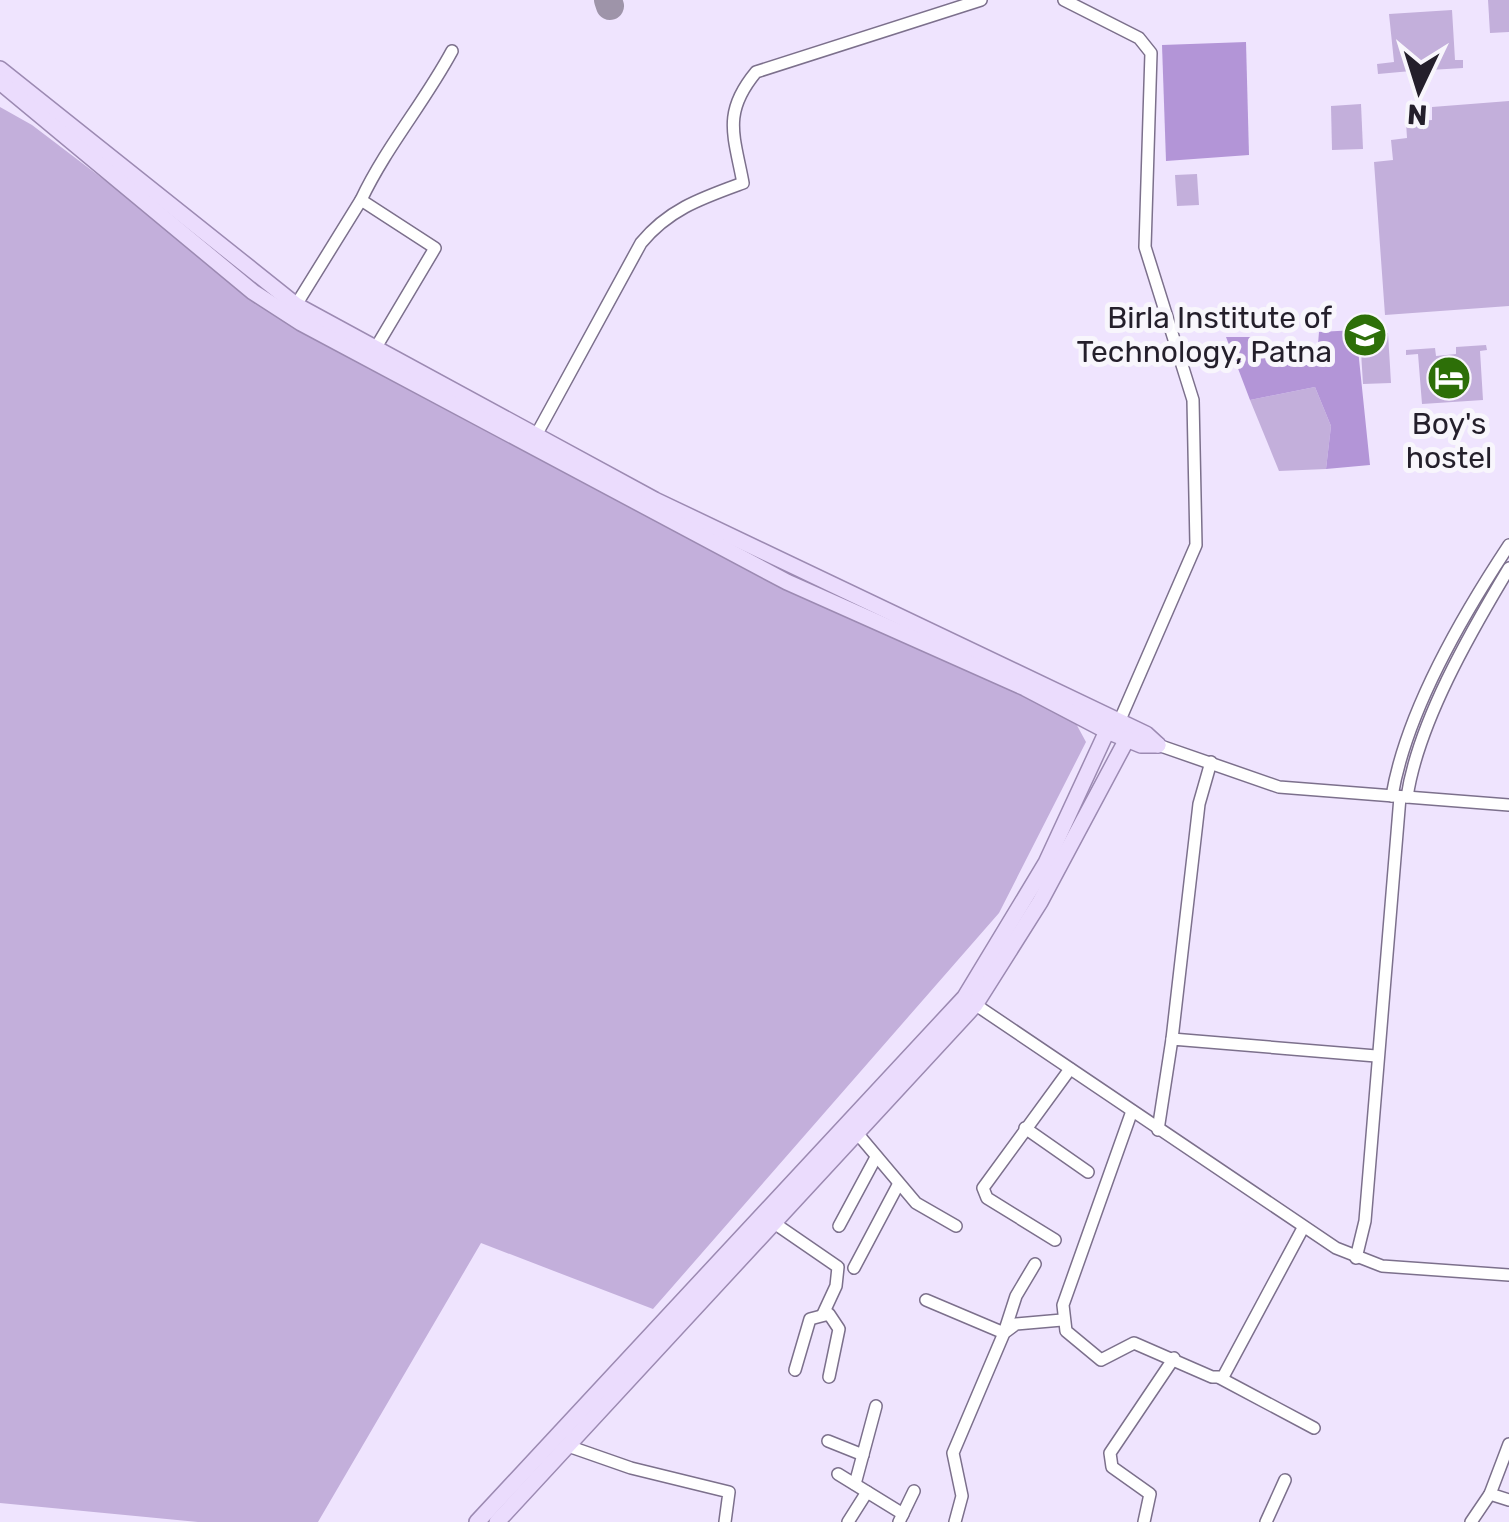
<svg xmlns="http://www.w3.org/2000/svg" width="1509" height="1522" font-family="Rubik,sans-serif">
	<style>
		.green { fill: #c3afdb }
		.forest { fill: #b395d7 }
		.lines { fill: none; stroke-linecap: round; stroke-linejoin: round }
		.taxiway { stroke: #9e94a9; stroke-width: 28 }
		.minor-casing { stroke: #7c708c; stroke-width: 14 }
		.major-casing { stroke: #9c8ab2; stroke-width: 18 }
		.minor { stroke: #fff; stroke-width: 11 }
		.major { stroke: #ebdcfd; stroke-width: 15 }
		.labels { text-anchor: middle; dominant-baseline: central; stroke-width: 10; stroke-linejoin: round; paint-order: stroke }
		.poi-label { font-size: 30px; fill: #241f2b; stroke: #f8f6fc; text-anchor: end }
	</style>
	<rect width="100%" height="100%" fill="#efe4fe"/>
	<g class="green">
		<path d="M1488 0H1509V32L1490 33Z"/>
		<path d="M1452 10 1455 60H1463V68L1430 70 1429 62 1411 63V71L1378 74 1377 64 1394 62 1389 14Z"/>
		<path d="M1509 101V306L1385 315 1374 162 1393 160 1391 140 1407 138 1406 122 1432 120V107Z"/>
		<path d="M1361 104 1363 149 1332 150 1331 106Z"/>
		<path d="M0 107 32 125 315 340 1073 718 1086 742 999 913 653 1309 481 1243 318 1522H198L0 1503Z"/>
		<path d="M1197 174 1199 205 1177 206 1175 175Z"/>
		<path d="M1388 333 1391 383 1363 384 1360 335Z"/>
		<path d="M1486 345 1487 350 1480 351 1483 400 1422 404 1418 354 1406 355V350L1435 348 1436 356 1456 354V347Z"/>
		<path d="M1315 387 1331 426 1326 469 1279 471 1250 400Z"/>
	</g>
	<g class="forest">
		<path d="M1246 42 1249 155 1166 161 1162 45Z"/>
		<path d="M1356 330 1370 465 1326 469 1331 426 1315 387 1250 400 1226 337H1255L1260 349 1318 344 1319 332Z"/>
	</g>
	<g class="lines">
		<path class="taxiway" d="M608 0 610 6"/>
		<defs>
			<g id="minor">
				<path d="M1064 0 1139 38 1151 53 1145 247 1193 400 1196 545 1119 722"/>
				<path d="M361 200C386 147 424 103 452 51"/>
				<path d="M296 305 361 200 435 248 375 349"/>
				<path d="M534 439 641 243C669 209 702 198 743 183 734 135 722 113 756 72L981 0"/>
				<path d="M1158 745 1279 787 1509 805"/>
				<path d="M1392 796C1406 712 1462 616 1509 545"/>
				<path d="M1407 797C1418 723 1470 633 1509 568"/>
				<path d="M973 1003 1336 1248 1382 1266 1509 1275"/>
				<path d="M1172 1039 1199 804 1211 762"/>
				<path d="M1132 1111 1063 1305 1066 1331 1101 1360 1134 1343 1212 1377H1223L1303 1228"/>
				<path d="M1025 1128 1088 1172"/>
				<path d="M1158 1130 1172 1039 1376 1056"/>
				<path d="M857 1133 916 1203 956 1226"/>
				<path d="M774 1223 838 1267 836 1286 823 1314"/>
				<path d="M839 1226 875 1159"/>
				<path d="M1055 1240 987 1198 983 1188 1070 1069"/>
				<path d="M1356 1258 1365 1221 1400 797"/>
				<path d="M854 1268 898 1185"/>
				<path d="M926 1300 1004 1333 1016 1296 1035 1264"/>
				<path d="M795 1370 810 1319 829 1314 839 1329 829 1377"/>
				<path d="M1220 1378 1314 1428"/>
				<path d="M828 1441 863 1455"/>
				<path d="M1509 1444 1490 1494 1509 1500"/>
				<path d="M568 1446 631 1468 729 1492 725 1522"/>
				<path d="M838 1474 903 1514"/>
				<path d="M855 1484 876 1406"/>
				<path d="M848 1522 867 1492"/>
				<path d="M899 1522 914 1491"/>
				<path d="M955 1522 962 1496 953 1453 1004 1333 1016 1324 1062 1320"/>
				<path d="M1144 1522 1150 1494 1112 1467 1110 1453 1174 1358"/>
				<path d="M1266 1522 1285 1480"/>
				<path d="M1471 1522 1490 1494"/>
			</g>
			<g id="major">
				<path d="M0 69 296 305 655 500 1146 734 1158 745"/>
				<path d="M0 82 253 292 301 323 787 582 1025 688 1107 731 1141 745H1158"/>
				<path d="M477 1522 965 997 1046 863 1107 731"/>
				<path d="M497 1522 975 1005 1040 902 1127 739"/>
			</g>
		</defs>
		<use href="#minor" class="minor-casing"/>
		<use href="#major" class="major-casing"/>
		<use href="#minor" class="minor"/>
		<use href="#major" class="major"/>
	</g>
	<defs>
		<symbol id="university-disc" viewBox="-11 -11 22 22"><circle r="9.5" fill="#2d6f08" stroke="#f8f6fc"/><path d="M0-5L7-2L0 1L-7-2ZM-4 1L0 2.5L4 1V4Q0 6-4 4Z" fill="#fff"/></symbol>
		<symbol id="hotel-disc" viewBox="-11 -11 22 22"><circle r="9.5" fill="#2d6f08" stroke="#f8f6fc"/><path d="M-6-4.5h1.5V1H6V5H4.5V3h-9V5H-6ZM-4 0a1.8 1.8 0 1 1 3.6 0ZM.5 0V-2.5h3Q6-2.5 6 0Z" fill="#fff"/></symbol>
	</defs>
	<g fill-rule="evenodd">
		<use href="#university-disc" x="1340" y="310" width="50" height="50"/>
		<use href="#hotel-disc" x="1424" y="353" width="50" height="50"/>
	</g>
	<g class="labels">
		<g class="poi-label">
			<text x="1332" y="318">Birla Institute of<tspan x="1332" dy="34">Technology, Patna</tspan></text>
			<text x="1449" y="424" text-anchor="middle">Boy's<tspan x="1449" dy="34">hostel</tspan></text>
		</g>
	</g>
	<g transform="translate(1419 90) rotate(184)" stroke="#f8f6fc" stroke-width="8" paint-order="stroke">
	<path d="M0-8L18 38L0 25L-18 38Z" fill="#241f2b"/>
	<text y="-15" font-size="28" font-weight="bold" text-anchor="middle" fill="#241f2b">N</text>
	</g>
</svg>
